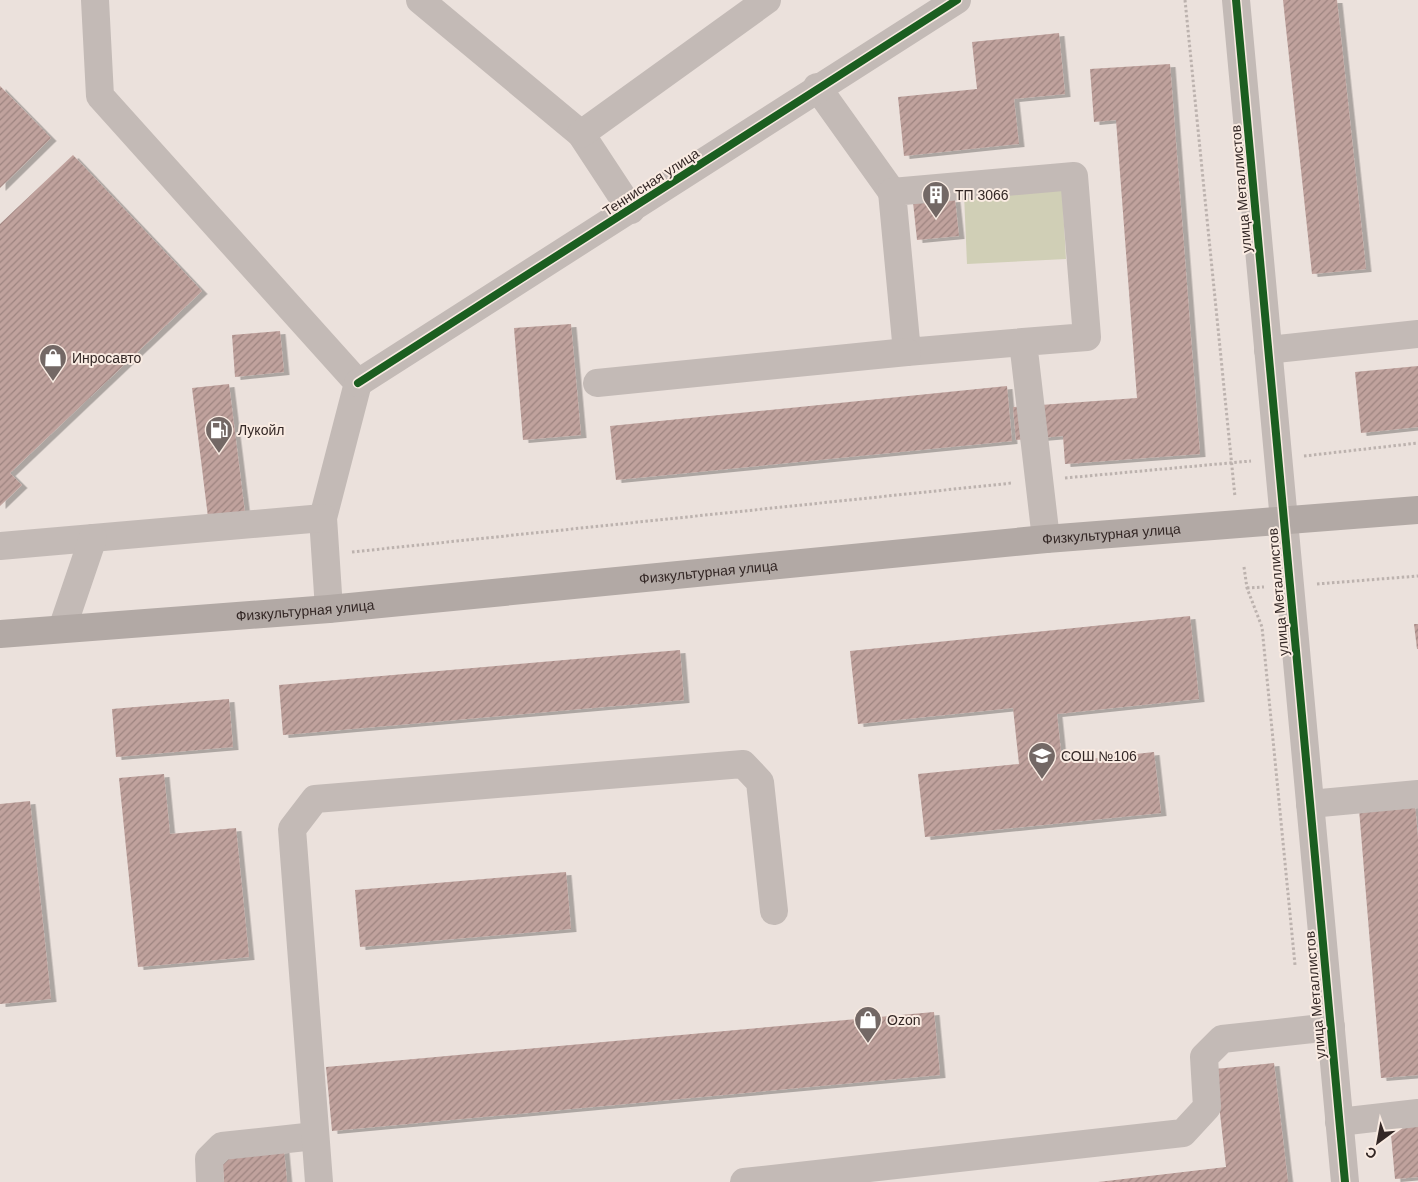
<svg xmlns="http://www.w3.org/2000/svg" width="1418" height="1182" font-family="Arial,sans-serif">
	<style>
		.grass { fill: #d0cfb6 }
		.building { fill: url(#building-hatch); filter: url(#shadow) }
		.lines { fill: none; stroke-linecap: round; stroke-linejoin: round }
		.path { stroke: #bcb2ae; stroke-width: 3; stroke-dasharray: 2.5 2.5; stroke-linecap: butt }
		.minor { stroke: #c3bab6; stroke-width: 28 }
		.major { stroke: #b2a9a5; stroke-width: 28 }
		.cycleway-casing { stroke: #f9ebe2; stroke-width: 11 }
		.cycleway { stroke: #1b5e20; stroke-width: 8 }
		.labels { text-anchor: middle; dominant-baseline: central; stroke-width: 4; stroke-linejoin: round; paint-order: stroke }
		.street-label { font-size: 14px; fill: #332725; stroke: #f9ebe2 }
		.poi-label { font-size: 14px; fill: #332725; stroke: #f9ebe2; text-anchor: start }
	</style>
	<defs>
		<pattern id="building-hatch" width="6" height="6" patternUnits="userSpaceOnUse" patternTransform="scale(1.25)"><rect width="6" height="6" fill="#c0a29d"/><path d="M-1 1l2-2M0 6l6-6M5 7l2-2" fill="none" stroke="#9d8480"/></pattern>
		<filter id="shadow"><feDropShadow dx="5.5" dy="3" stdDeviation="0" flood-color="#0004"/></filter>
	</defs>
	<rect width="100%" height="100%" fill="#ebe1dc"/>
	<path class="grass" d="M1062 189 1066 259 967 264 964 194Z"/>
	<g class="building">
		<path d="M1283 0H1337L1366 269 1312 274Z"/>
		<path d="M1059 33 1065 94 1014 99 1019 144 904 156 898 97 977 89 972 42Z"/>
		<path d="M1170 64 1200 454 1065 464 1063 436 1016 440 1013 407 1137 398 1116 120 1094 122 1090 69Z"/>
		<path d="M0 86 51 138 0 188Z"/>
		<path d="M73 155 202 291 10 473 22 485 0 506V224Z"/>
		<path d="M955 199 959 236 917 240 913 202Z"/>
		<path d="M571 324 581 435 523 440 514 328Z"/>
		<path d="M280 331 284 372 235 377 232 335Z"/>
		<path d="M1418 366V427L1361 433 1355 372Z"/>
		<path d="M229 384 246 521 209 525 192 388Z"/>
		<path d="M1007 386 1012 441 616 480 610 426Z"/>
		<path d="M1190 616 1199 699 1057 714 1062 762 1154 752 1161 813 925 837 918 774 1019 764 1013 708 858 724 850 651Z"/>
		<path d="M1414 624H1418V649H1417Z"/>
		<path d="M680 650 684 700 283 735 279 685Z"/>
		<path d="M229 699 233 747 116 757 112 709Z"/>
		<path d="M164 774 170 834 236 828 249 957 138 967 119 778Z"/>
		<path d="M30 801 51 999 0 1004V804Z"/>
		<path d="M1415 805 1418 838V1075L1381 1078 1359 809Z"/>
		<path d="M566 872 571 929 360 947 355 890Z"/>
		<path d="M934 1012 940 1075 332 1131 326 1067Z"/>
		<path d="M1274 1063 1288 1182H1098L1226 1167 1215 1069Z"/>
		<path d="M1418 1121V1177L1395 1179 1390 1124Z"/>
		<path d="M284 1150 287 1182H224L222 1155Z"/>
	</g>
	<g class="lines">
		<g class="path">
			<path d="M1185 0 1235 497"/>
			<path d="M1304 456 1418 443"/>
			<path d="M1065 478 1251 461"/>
			<path d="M352 552 1012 483"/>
			<path d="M1244 567 1247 588 1262 627 1295 965"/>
			<path d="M1317 584 1418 576"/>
			<path d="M1247 588 1264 587"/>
		</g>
		<g class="minor">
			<path d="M95 0 100 96 358 383 323 518 329 609"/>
			<path d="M420 0 581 134 631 210"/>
			<path d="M1236 0 1345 1182"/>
			<path d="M817 87 892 192"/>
			<path d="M581 134 767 0"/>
			<path d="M1023 342 907 352 892 192 1074 176 1087 337 1023 342 1046 539"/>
			<path d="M1268 350 1418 334"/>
			<path d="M358 383 957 0"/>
			<path d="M597 383 907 352"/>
			<path d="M0 546 323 518"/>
			<path d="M62 629 93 538"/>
			<path d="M1310 804 1418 794"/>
			<path d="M1339 1122 1418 1113"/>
			<path d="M210 1182 209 1159 222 1146 315 1136"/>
			<path d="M319 1182 292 829 315 799 743 764 760 782 774 911"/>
			<path d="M744 1182 1183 1133 1207 1107 1204 1057 1222 1039 1331 1027"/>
		</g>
		<path class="major" id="s1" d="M0 634 329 609 1046 539 1418 510"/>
		<defs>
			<g id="cycleway">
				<path d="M1236 0 1345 1182"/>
				<path d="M358 383 957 0"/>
			</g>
		</defs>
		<use href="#cycleway" class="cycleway-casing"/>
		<use href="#cycleway" class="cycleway"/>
	</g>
	<defs>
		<symbol id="building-pin" viewBox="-11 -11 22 30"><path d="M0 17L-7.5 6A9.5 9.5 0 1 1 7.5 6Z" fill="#736865" stroke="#f9ebe2"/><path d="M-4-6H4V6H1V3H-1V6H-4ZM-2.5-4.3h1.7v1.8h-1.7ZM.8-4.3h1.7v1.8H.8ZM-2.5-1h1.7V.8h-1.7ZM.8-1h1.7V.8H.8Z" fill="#fff"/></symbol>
		<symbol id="shop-pin" viewBox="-11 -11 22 30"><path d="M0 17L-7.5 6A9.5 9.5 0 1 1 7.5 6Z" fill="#736865" stroke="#f9ebe2"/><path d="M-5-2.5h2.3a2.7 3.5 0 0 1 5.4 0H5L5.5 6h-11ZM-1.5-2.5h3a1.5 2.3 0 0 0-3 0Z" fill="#fff"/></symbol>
		<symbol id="fuel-pin" viewBox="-11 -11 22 30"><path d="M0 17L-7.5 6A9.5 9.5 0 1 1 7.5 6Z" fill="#736865" stroke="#f9ebe2"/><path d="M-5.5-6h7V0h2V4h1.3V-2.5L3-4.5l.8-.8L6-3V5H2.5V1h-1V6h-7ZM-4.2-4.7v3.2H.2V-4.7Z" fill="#fff"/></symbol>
		<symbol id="school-pin" viewBox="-11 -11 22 30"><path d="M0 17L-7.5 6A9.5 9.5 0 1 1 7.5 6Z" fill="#736865" stroke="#f9ebe2"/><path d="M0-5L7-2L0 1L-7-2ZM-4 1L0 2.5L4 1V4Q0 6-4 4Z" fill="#fff"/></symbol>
	</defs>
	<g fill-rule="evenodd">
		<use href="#building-pin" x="920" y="179" width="32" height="43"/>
		<use href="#shop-pin" x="37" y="342" width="32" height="43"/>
		<use href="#fuel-pin" x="203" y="414" width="32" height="43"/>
		<use href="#school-pin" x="1026" y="740" width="32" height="43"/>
		<use href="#shop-pin" x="852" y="1004" width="32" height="43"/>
	</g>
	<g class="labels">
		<g class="street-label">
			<text transform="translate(651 182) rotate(-33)">Теннисная улица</text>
			<text transform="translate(1241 189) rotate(-95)">улица Металлистов</text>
			<text stroke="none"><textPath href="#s1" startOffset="1116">Физкультурная улица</textPath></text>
			<text stroke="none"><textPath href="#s1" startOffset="711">Физкультурная улица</textPath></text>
			<text transform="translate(1278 592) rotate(-95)">улица Металлистов</text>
			<text stroke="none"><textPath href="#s1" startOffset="306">Физкультурная улица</textPath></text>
			<text transform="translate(1315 995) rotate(-95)">улица Металлистов</text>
		</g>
		<g class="poi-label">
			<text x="955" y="195">ТП 3066</text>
			<text x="72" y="358">Инросавто</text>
			<text x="238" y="430">Лукойл</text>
			<text x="1061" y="756">СОШ №106</text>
			<text x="887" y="1020">Ozon</text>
		</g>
	</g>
	<g transform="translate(1378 1142) rotate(212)" stroke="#f9ebe2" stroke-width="4" paint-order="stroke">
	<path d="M0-4L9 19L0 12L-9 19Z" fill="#332725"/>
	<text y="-8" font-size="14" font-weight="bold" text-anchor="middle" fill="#332725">С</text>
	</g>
</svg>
